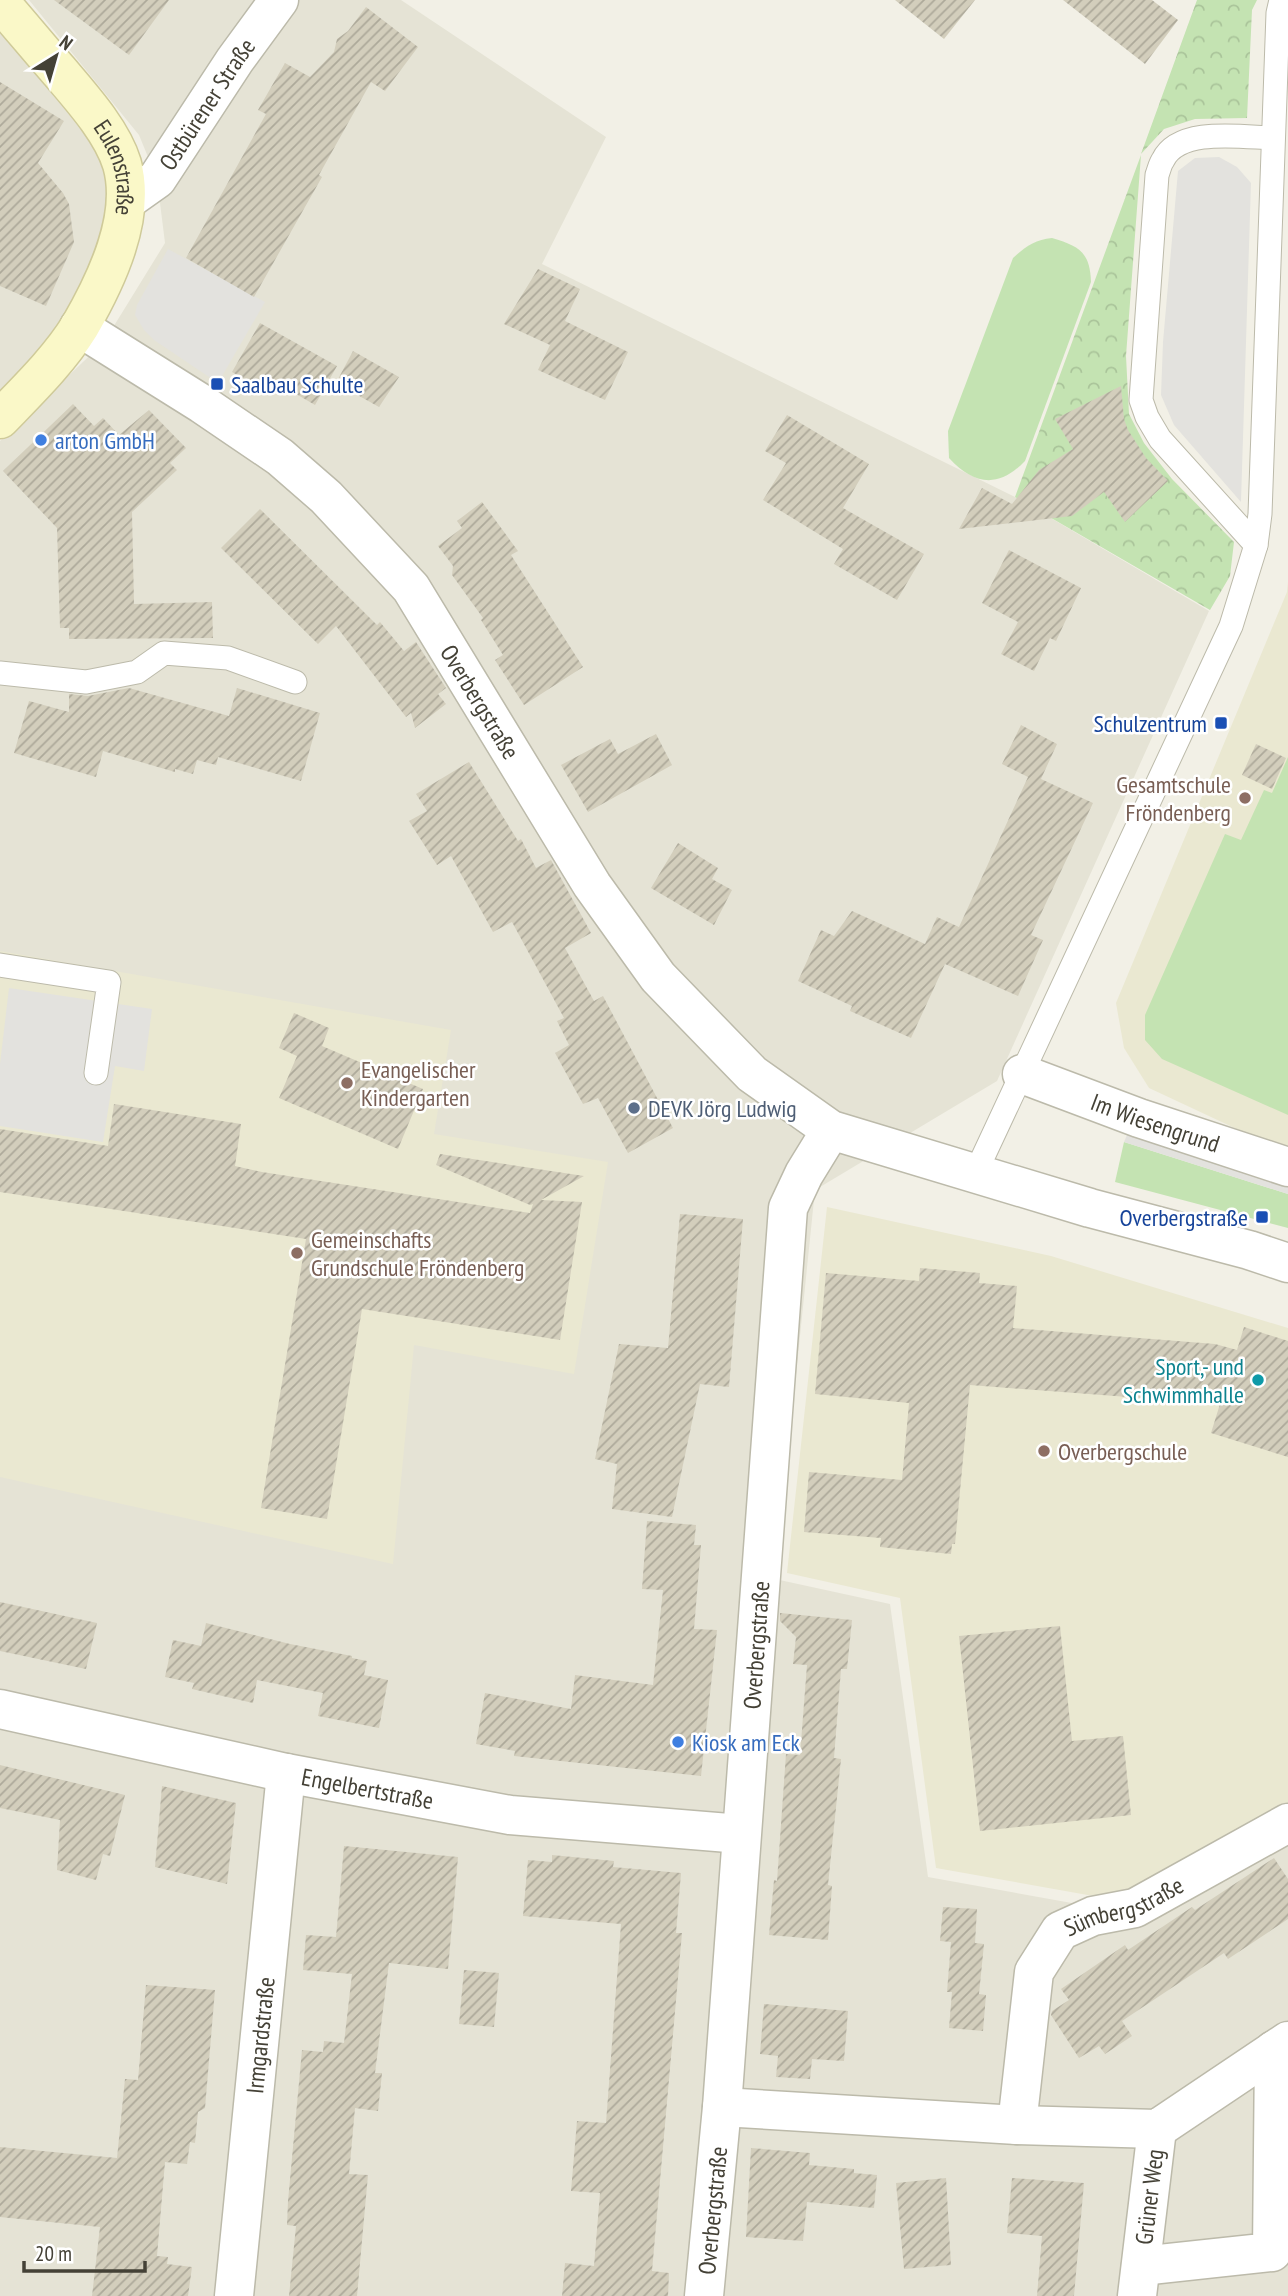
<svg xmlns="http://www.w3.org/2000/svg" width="1288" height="2296" font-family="'PT Sans Narrow',sans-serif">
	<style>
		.residential { fill: #e5e3d5 }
		.education { fill: #eae8d1 }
		.grass { fill: #c4e3b2 }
		.forest { fill: url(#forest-crowns) }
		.parking { fill: #e3e2de }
		.building { fill: url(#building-hatch) }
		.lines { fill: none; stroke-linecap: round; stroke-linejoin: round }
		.service-casing { stroke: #bcbaaa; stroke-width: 25 }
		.minor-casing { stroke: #bcbaaa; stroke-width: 41 }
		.secondary-casing { stroke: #cfca99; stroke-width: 41 }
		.service { stroke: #fff; stroke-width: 23 }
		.minor { stroke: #fff; stroke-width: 38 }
		.secondary { stroke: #faf8c8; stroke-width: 38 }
		.transit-dot { fill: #1a4fb4; stroke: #fff; stroke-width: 2.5 }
		.shop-dot { fill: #3f7fe0; stroke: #fff; stroke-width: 2.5 }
		.education-dot { fill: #8d6e63; stroke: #fff; stroke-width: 2.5 }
		.service-dot { fill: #5c6f8a; stroke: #fff; stroke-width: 2.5 }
		.culture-dot { fill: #0f9aa8; stroke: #fff; stroke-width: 2.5 }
		.labels { text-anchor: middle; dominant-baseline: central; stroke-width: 5; stroke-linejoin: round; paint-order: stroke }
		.street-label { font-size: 24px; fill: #444136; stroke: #fff }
		.transit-label { font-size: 24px; fill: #164399; stroke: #fff; text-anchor: end }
		.shop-label { font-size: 24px; fill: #366cbe; stroke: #fff; text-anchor: start }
		.education-label { font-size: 24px; fill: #785e54; stroke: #fff; text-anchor: start }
		.service-label { font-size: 24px; fill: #4e5e75; stroke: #fff; text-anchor: start }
		.culture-label { font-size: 24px; fill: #0d838f; stroke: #fff; text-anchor: end }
	</style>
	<defs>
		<pattern id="forest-crowns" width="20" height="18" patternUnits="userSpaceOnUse" patternTransform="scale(1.75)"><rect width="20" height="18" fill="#c4e3b2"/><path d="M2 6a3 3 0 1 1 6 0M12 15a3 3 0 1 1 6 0" fill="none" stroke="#aac49a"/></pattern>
		<pattern id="building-hatch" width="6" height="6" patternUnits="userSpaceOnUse" patternTransform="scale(1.75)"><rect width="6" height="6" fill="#d3cebc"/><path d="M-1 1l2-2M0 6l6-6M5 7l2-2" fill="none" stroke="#ada99a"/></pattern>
	</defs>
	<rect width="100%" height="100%" fill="#f2f0e6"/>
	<g class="residential">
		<path d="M29 0H401L606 137 542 264 1015 497 1209 611 997 1081 815 1190 775 1579 890 1604 928 1877 1133 1914 1288 1824V2296H0V441L104 342 165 243 157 179 139 135Z"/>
		<path d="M0 2 106 133 112 261 0 419Z"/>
	</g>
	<g class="education">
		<path d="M1288 582V1153L1149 1088 1124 1048 1116 1003 1287 592Z"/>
		<path d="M0 951 451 1030 434 1134 608 1162 574 1374 414 1345 393 1564 0 1477Z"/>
		<path d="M827 1207 1051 1256 1288 1328V1812L1127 1902 936 1868 900 1598 787 1573Z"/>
	</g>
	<g class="grass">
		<path d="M1052 238C1079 246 1090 252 1091 282L1025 461C999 488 975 486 949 458L948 431 1013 258C1026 246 1035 240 1052 238Z"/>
		<path d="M1288 757V1115L1162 1059 1145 1040V1015L1225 834 1241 840 1264 790 1272 793Z"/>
		<path d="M1124 1142 1288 1194V1228L1115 1182Z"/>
	</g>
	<g class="forest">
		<path d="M1197 0H1257L1252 10 1247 118 1195 119 1164 129 1141 154Z"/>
		<path d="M1141 155 1126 356 1129 414 1144 443 1172 479 1234 542 1230 576 1210 610 1015 497Z"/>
	</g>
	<g class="parking">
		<path d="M1219 157 1237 167 1251 183 1241 502 1174 425 1161 395 1163 342 1178 171 1195 158Z"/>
		<path d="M168 249 265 302 218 383 154 340 144 330 135 315 137 305Z"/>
		<path d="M9 988 152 1009 144 1071 115 1066 103 1142 0 1126V1064Z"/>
		<path d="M1130 1128 1288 1178V1194L1124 1142Z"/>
	</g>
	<g class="building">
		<path d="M54 0H169L129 55Z"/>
		<path d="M895 0H975L944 39Z"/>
		<path d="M1063 0H1152L1178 20 1145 64Z"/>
		<path d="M366 7 418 47 385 91 371 82 319 175 322 177 254 297 186 258 266 114 258 110 285 63 310 77 334 52 337 39 348 31Z"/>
		<path d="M0 82 64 121 38 163 63 193 69 204 74 242 46 306 0 286Z"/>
		<path d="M538 269 580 289 565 321 628 352 605 400 538 370 550 345 504 324Z"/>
		<path d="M260 323 337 366 315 405 279 384 272 395 232 372Z"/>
		<path d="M353 351 399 377 379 407 336 383Z"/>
		<path d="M1121 386 1124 419 1128 430 1146 458 1168 481 1125 522 1104 492 1072 516 959 529 982 488 1012 504 1039 470 1073 449 1055 419Z"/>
		<path d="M73 404 94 426 103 418 119 435 149 410 186 448 170 463 177 470 132 512 134 604 212 602 213 638 69 639V628H60L57 528 3 471Z"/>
		<path d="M787 415 869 464 843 508 924 554 897 600 834 564 843 549 763 500 786 463 765 451Z"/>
		<path d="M482 502 518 551 511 555 583 667 524 705 495 660 503 655 481 620 483 618 452 575 453 566 438 546 462 528 457 521Z"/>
		<path d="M260 509 377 625 380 622 404 651 416 642 446 688 438 694 446 704 415 728 411 713 406 717 336 626 318 644 221 548Z"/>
		<path d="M1009 550 1081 588 1056 641 1050 638 1034 671 1001 654 1018 622 982 603Z"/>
		<path d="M129 688 229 716 237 688 320 713 301 781 218 757 216 765 197 760 193 774 175 769V772L103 751 96 777 14 753 29 701 69 712V694L88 696Z"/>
		<path d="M1021 725 1057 744 1041 779 1093 803 1031 935 1043 940 1018 996 945 964 911 1038 850 1011 852 1006 798 981 821 930 834 936 852 911 925 944 937 917 959 927 1028 777 1002 764Z"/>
		<path d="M656 734 672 765 588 812 561 765 610 739 618 754Z"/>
		<path d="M1256 744 1286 758 1272 789 1242 775Z"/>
		<path d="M469 762 518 841 521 839 536 868 551 860 591 933 565 948 594 1001 603 996 673 1128 628 1153 598 1098 583 1104 555 1053 569 1045 557 1021 564 1018 512 922 493 932 451 856 437 865 409 821 427 811 416 794Z"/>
		<path d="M678 843 718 868 712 879 732 890 714 925 651 888Z"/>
		<path d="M294 1013 329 1028 322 1046 423 1089 398 1149 279 1098 297 1056 279 1048Z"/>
		<path d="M114 1104 241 1124 235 1166 262 1172 530 1213 533 1204 530 1205 436 1165 440 1154 584 1176 541 1200 582 1202 560 1340 362 1309 327 1519 261 1508 306 1239 0 1192V1129L108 1146Z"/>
		<path d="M680 1214 743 1219 729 1387 700 1384 672 1517 612 1509 617 1464 595 1459 619 1344 668 1348Z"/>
		<path d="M920 1268 980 1273 979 1283 1017 1286 1013 1328 1215 1344 1237 1350 1244 1327 1288 1341V1457L1211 1433 1220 1404 970 1385 955 1544H952L951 1554 880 1547 881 1538 804 1532 809 1472 902 1480 909 1403 815 1394 826 1273 919 1281Z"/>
		<path d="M647 1521 696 1525 694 1545H701L694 1629 717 1630 701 1776 514 1756 515 1751 476 1744 485 1693 571 1709 575 1675 653 1685 663 1590 642 1589Z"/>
		<path d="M0 1602 97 1623 86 1669 0 1651Z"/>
		<path d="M780 1613 852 1620 847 1669H841L834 1758 841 1759 828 1885 832 1886 828 1940 769 1935 774 1880 777 1881 786 1754 800 1755 807 1665 793 1664 796 1637 780 1621Z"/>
		<path d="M206 1623 290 1644 352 1656V1658L367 1661 364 1675 388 1680 379 1728 318 1716 323 1693 257 1680 253 1703 192 1689 194 1683 165 1677 173 1640 201 1646Z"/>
		<path d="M1060 1626 1072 1741 1123 1736 1131 1815 980 1831 959 1636Z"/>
		<path d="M0 1765 125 1795 110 1856 103 1854 96 1880 57 1870 60 1820 0 1808Z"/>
		<path d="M162 1786 236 1803 227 1884 155 1867Z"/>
		<path d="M344 1846 458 1857 448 1969 389 1963 375 2073H382L378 2111 355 2108 349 2174 368 2175 357 2296H289L296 2226 287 2225 288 2201 302 2050 323 2052 324 2041 344 2043 352 1974 303 1970 306 1935 336 1937Z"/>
		<path d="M552 1855 614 1861 613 1867 681 1873 676 1933H682L652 2271 669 2273 668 2296H562L565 2263 594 2266 600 2193 571 2191 577 2121 606 2123 621 1924 523 1916 528 1860 552 1862Z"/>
		<path d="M1274 1858 1288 1879V1919L1228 1959 1224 1953 1122 2021 1132 2036 1105 2054 1099 2046 1079 2058 1051 2015 1052 2011 1069 2000 1061 1989 1125 1945 1128 1950 1192 1907 1195 1910Z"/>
		<path d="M943 1907 977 1909 975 1943 984 1944 979 1994 986 1995 983 2031 949 2028 952 1992H947L951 1942 940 1941Z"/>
		<path d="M464 1970 499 1973 494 2027 459 2024Z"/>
		<path d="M146 1985 215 1990 205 2108 198 2112 195 2143 190 2142 187 2164 165 2162 157 2256 168 2257 167 2264 192 2267 188 2296H92L100 2227 0 2217V2147L117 2158 125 2079 138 2080Z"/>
		<path d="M764 2004 848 2011 844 2061 812 2059 810 2079 776 2077 778 2056 760 2054Z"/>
		<path d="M751 2148 810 2153 809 2165 854 2169V2173L877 2175 874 2208 807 2202 803 2241 746 2237Z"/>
		<path d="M946 2178 951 2265 904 2269 896 2183Z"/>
		<path d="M1012 2178 1084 2183 1074 2296H1037L1042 2236 1007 2233Z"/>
	</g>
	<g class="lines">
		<defs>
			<g id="service">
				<path d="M1256 545 1160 439 1147 417 1141 400 1157 175C1159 170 1160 164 1163 160 1179 127 1241 137 1272 138"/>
				<path d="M0 673 86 682 137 672 164 653 228 658 295 682"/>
				<path d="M0 965 109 982 96 1073"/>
				<path d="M975 1174 1231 626 1256 545 1260 514 1278 13 1281 0"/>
			</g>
			<g id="minor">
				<path id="s1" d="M126 201 157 179 235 60 279 0"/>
				<path id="s2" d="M79 327 202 404 280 457 326 497 411 588 592 885 658 977 752 1074 831 1130 1090 1208 1249 1250 1288 1263"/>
				<path id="s3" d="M1022 1074 1139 1118 1288 1167"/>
				<path id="s4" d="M0 1709 286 1773 510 1815 741 1834"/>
				<path d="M722 2107 1017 2125 1157 2129 1288 2041"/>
				<path id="s5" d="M1017 2125 1034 1972 1060 1931 1093 1916 1135 1908 1288 1823"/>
				<path d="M1141 2266 1272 2252 1274 2050"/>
				<path id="s6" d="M234 2296 286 1773"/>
				<path id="s7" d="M704 2296 722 2107 788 1208 804 1174 831 1130"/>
				<path id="s8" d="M1137 2296 1157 2129"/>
			</g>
			<g id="secondary">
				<path id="s9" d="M0 2C20 25 39 48 59 71 81 97 112 131 122 164 137 217 106 281 80 326 59 360 28 390 0 419"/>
			</g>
		</defs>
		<use href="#service" class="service-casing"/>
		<use href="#minor" class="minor-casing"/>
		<use href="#secondary" class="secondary-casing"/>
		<use href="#service" class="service"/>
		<use href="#minor" class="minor"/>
		<use href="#secondary" class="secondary"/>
	</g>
	<g class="transit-dot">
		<rect x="210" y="377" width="14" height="14" rx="3.5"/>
		<rect x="1214" y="716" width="14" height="14" rx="3.5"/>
		<rect x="1255" y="1210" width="14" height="14" rx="3.5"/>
	</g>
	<g class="shop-dot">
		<circle cx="41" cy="440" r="7"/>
		<circle cx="678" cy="1742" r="7"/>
	</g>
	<g class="education-dot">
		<circle cx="1245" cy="798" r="7"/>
		<circle cx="347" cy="1083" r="7"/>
		<circle cx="297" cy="1253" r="7"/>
		<circle cx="1044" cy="1451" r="7"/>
	</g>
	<circle class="service-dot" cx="634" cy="1108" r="7"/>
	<circle class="culture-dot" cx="1258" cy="1380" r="7"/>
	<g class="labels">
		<g class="street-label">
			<text stroke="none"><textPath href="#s1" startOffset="128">Ostbürener Straße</textPath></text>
			<text stroke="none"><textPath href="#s9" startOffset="206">Eulenstraße</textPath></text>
			<text stroke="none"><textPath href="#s2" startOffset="558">Overbergstraße</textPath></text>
			<text stroke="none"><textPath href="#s3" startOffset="142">Im Wiesengrund</textPath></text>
			<text stroke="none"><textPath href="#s7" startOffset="653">Overbergstraße</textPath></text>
			<text stroke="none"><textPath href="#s4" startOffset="376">Engelbertstraße</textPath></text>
			<text stroke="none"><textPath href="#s5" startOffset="271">Sümbergstraße</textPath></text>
			<text stroke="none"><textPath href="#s6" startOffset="262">Irmgardstraße</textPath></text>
			<text stroke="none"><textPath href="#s8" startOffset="100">Grüner Weg</textPath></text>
			<text stroke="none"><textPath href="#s7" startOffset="86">Overbergstraße</textPath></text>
		</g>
		<g class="transit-label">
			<text x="231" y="384" text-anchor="start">Saalbau Schulte</text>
			<text x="1207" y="723">Schulzentrum</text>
			<text x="1248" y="1217">Overbergstraße</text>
		</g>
		<g class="shop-label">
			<text x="55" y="440">arton GmbH</text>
			<text x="692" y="1742">Kiosk am Eck</text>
		</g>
		<g class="education-label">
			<text x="1231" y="784" text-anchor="end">Gesamtschule<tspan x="1231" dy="28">Fröndenberg</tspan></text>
			<text x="361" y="1069">Evangelischer<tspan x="361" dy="28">Kindergarten</tspan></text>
			<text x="311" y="1239">Gemeinschafts<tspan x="311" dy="28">Grundschule Fröndenberg</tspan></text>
			<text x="1058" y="1451">Overbergschule</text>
		</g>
		<g class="service-label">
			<text x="648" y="1108">DEVK Jörg Ludwig</text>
		</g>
		<g class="culture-label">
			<text x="1244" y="1366">Sport,- und<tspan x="1244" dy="28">Schwimmhalle</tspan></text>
		</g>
	</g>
	<g transform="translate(56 56) rotate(37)" stroke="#ffffff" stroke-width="5" paint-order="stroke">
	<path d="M0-5L12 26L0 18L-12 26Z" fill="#444136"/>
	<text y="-10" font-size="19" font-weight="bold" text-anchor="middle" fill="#444136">N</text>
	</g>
	<path d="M24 2261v10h121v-10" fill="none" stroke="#444136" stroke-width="3.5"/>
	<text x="35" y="2261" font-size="21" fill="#444136" stroke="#ffffff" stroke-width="5" paint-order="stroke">20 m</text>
</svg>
